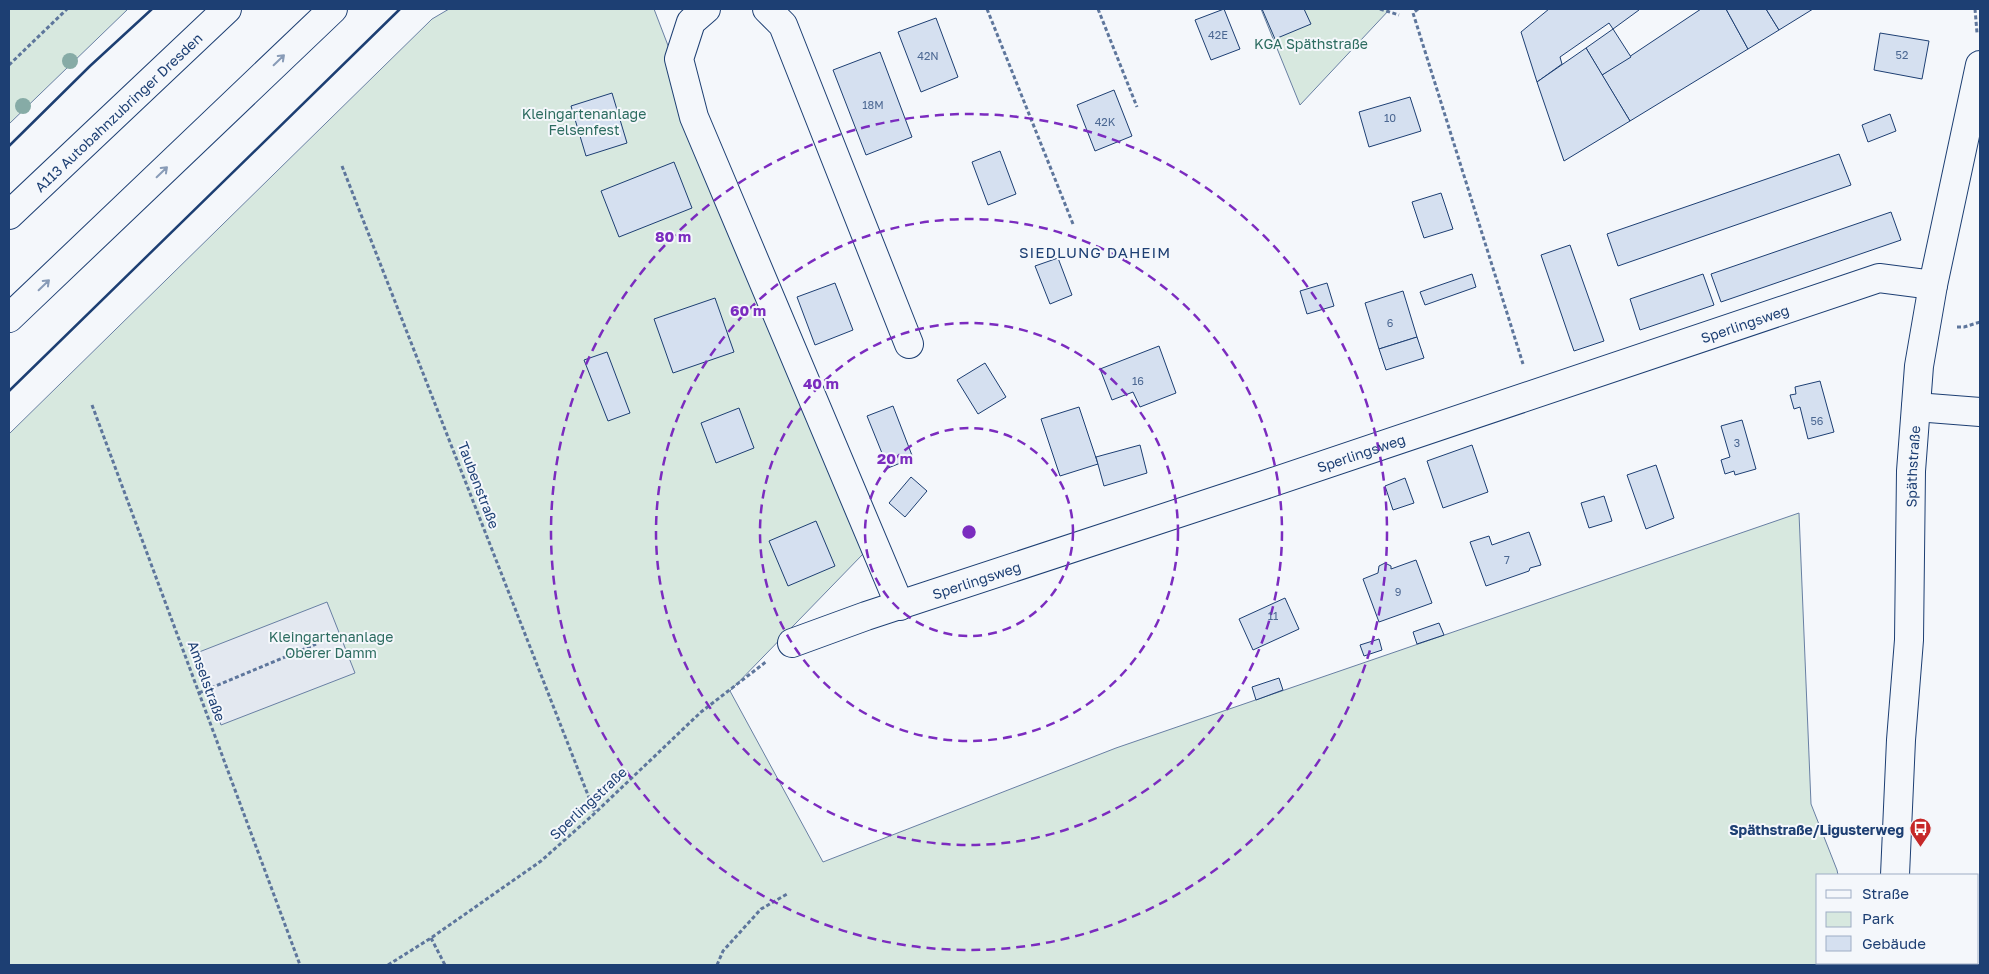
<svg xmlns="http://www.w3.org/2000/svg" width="1989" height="974" font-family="'Golos Text',sans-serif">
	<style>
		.green { fill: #d7e8df; stroke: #687fa3 }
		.parking { fill: #e3e8f0; stroke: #687fa3 }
		.building { fill: #d5e0f0; stroke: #1d3f73 }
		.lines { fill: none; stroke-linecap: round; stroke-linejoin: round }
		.minor-casing { stroke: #1d3f73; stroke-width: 30 }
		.major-casing { stroke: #1d3f73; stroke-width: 30 }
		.highway-casing { stroke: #1d3f73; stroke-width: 30 }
		.path { stroke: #5e769c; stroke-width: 3; stroke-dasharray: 4 2.5; stroke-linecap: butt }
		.minor { stroke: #f4f7fb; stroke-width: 28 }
		.major { stroke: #f4f7fb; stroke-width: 28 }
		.highway { stroke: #f4f7fb; stroke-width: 28 }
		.wall { stroke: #1d3f73; stroke-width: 2.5 }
		.tree { fill: #86aba6 }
		.oneway { stroke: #889bb7 }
		.ring { fill: none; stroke: #7b2cbf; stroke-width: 2.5; stroke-dasharray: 9 6 }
		.labels { text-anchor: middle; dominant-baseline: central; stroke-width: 4; stroke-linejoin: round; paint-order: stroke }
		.number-label { font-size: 11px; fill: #4b6792 }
		.park-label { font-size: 14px; fill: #2c6c60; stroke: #f4f7fb }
		.street-label { font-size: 14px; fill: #1d3f73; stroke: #f4f7fb }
		.poi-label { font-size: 14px; font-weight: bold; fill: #1d3f73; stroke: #f4f7fb; text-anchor: end }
		.neighbourhood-label { font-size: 15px; letter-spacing: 1px; fill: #1d3f73; stroke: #f4f7fb }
		.centre { fill: #7b2cbf; stroke: #f4f7fb; stroke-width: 2.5 }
		.ring-label { font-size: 15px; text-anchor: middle; font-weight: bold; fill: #7b2cbf; stroke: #f4f7fb; stroke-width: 4; stroke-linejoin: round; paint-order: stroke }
	</style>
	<rect width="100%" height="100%" fill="#f4f7fb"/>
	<g class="green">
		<path d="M9 9H128L9 124Z"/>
		<path d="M449 9H654L863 554 730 691 823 862 1116 748 1799 513 1811 804 1837 870 1838 875H1818V963H1841L1842 965H9V434L432 19Z"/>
		<path d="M1261 9H1390L1300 105Z"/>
	</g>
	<path class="parking" d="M327 602 355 673 221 725 194 654Z"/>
	<g class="building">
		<path d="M1224 9 1240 49 1211 60 1195 20Z"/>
		<path d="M1262 9H1304L1311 24 1275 39Z"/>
		<path d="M1549 9H1639V10L1613 29 1609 23 1560 57 1562 64 1537 82 1521 32Z"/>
		<path d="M1701 9H1726L1748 49 1630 121 1602 75Z"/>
		<path d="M1726 9H1766L1779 30 1748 49Z"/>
		<path d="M1766 9H1813L1779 30Z"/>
		<path d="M936 18 958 77 921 92 898 32Z"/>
		<path d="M1613 29 1631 57 1602 75 1586 48Z"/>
		<path d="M1880 33 1929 41 1922 79 1874 70Z"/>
		<path d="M1586 48 1630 121 1564 161 1537 82Z"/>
		<path d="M880 52 912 137 866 155 833 70Z"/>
		<path d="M1114 90 1132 136 1095 151 1077 105Z"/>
		<path d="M612 93 627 143 586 156 571 106Z"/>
		<path d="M1410 97 1421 131 1369 147 1359 112Z"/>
		<path d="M1890 114 1896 131 1868 142 1862 125Z"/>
		<path d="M1000 151 1016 194 988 205 972 162Z"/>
		<path d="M1839 154 1851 185 1618 266 1607 234Z"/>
		<path d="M674 162 692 208 619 237 601 191Z"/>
		<path d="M1441 193 1453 229 1424 238 1412 202Z"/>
		<path d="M1891 212 1901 240 1721 302 1711 274Z"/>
		<path d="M1570 245 1604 341 1574 351 1541 255Z"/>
		<path d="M1058 258 1072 295 1050 304 1035 266Z"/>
		<path d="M1472 274 1476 287 1425 305 1420 292Z"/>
		<path d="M1703 274 1714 305 1640 330 1630 299Z"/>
		<path d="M835 283 853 330 815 345 797 297Z"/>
		<path d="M1327 283 1334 306 1307 314 1300 291Z"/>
		<path d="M1403 291 1417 337 1379 349 1365 303Z"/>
		<path d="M715 298 734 352 673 373 654 319Z"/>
		<path d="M1417 337 1424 358 1386 370 1379 349Z"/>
		<path d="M1159 346 1176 393 1140 407 1133 392 1112 400 1100 369Z"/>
		<path d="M607 352 630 413 608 421 584 360Z"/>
		<path d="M985 363 1006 397 978 414 957 380Z"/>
		<path d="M1820 381 1834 432 1808 439 1800 407 1794 409 1790 395 1796 394 1795 387Z"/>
		<path d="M893 406 913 458 888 468 867 416Z"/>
		<path d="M1079 407 1098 464 1060 476 1041 419Z"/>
		<path d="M739 408 754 448 716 463 701 423Z"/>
		<path d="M1742 420 1756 469 1735 475 1734 471 1725 474 1721 460 1730 457 1721 426Z"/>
		<path d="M1140 445 1147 473 1104 486 1096 457Z"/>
		<path d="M1472 445 1488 492 1443 508 1427 461Z"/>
		<path d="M1656 465 1674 518 1646 529 1627 475Z"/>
		<path d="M911 477 927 491 905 517 889 503Z"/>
		<path d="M1405 478 1414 503 1393 510 1385 486Z"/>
		<path d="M1604 496 1612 521 1589 528 1581 503Z"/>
		<path d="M816 521 835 566 788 586 769 541Z"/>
		<path d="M1529 532 1541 565 1530 568 1529 571 1486 586 1470 542 1489 536 1492 545Z"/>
		<path d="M1416 560 1432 603 1379 622 1363 579 1378 573 1379 566 1385 563 1391 566V569Z"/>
		<path d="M1285 598 1299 629 1253 650 1239 619Z"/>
		<path d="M1439 623 1444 635 1417 644 1413 632Z"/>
		<path d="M1379 639 1382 650 1364 656 1360 645Z"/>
		<path d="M1279 678 1283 690 1256 700 1252 687Z"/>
	</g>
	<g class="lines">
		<defs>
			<g id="minor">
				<path d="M706 9 691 22 679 59 694 117 900 606"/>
				<path d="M767 9 783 25 909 344"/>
				<path d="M1916 407 1980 412"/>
				<path id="s1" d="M792 643 866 616 1264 485 1879 278 1933 285"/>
			</g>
			<g id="major">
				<path id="s2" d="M1895 875 1901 740 1909 640 1911 471 1919 366 1933 285 1980 65"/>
				<path d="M1891 963V965"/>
			</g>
			<g id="highway">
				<path id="s3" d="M9 215 227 9"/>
				<path d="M9 318 333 9"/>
			</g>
		</defs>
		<use href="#minor" class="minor-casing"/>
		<use href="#major" class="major-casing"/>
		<use href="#highway" class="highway-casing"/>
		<g class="path">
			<path d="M987 9 1073 224"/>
			<path d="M1098 9 1137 107"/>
			<path d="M1380 9 1399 15"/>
			<path d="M1418 9 1413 13 1523 364"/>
			<path d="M1975 9 1977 33"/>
			<path d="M9 65 67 9"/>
			<path d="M342 166 595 813"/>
			<path d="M1957 327H1964L1980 322"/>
			<path d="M92 405 300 965"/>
			<path d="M199 693 316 644"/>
			<path d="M431 938 445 965"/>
			<path d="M388 965 431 938 541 861 595 813 701 712 767 661"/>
			<path d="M717 965 723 951 761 909 787 894"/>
		</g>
		<use href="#minor" class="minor"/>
		<use href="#major" class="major"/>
		<use href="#highway" class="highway"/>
		<g class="wall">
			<path d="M9 146 90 66 152 9"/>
			<path d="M9 391 400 9"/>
		</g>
	</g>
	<g class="tree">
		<circle cx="70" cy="61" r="8"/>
		<circle cx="23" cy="106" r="8"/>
	</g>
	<defs><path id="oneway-shaft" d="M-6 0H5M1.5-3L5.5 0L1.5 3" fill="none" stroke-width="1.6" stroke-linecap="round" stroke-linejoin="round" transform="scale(1.25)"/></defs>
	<g class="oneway">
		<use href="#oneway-shaft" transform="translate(279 60) rotate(-44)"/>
		<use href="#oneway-shaft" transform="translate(162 172) rotate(-44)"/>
		<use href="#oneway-shaft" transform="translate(44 285) rotate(-44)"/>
	</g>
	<g class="ring">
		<circle cx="969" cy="532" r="104"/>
		<circle cx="969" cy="532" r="209"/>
		<circle cx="969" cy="532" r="313"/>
		<circle cx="969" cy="532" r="418"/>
	</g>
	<defs>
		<symbol id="bus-pin" viewBox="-11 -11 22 30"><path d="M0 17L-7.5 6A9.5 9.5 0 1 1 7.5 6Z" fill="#c62828" stroke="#f4f7fb"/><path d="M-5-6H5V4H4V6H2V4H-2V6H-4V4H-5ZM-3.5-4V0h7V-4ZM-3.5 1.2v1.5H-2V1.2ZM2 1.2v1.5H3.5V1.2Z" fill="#fff"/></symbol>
	</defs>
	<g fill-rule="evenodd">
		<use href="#bus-pin" x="1908" y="816" width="25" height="34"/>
	</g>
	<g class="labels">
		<g class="number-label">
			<text x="1218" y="34">42E</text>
			<text x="1902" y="54">52</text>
			<text x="928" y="55">42N</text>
			<text x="873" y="104">18M</text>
			<text x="1390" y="117">10</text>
			<text x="1105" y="121">42K</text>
			<text x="1390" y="322">6</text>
			<text x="1138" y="380">16</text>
			<text x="1817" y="420">56</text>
			<text x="1737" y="442">3</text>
			<text x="1507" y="559">7</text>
			<text x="1398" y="591">9</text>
			<text x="1273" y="615">11</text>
		</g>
		<g class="park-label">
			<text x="1311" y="43">KGA Späthstraße</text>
			<text x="584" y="113">Kleingartenanlage<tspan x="584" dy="16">Felsenfest</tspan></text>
			<text x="331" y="636">Kleingartenanlage<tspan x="331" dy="16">Oberer Damm</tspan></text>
		</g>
		<g class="street-label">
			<text stroke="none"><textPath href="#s3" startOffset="150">A113 Autobahnzubringer Dresden</textPath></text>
			<text stroke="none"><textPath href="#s1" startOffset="1005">Sperlingsweg</textPath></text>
			<text stroke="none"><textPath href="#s1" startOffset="600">Sperlingsweg</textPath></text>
			<text stroke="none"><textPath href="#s2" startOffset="409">Späthstraße</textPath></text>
			<text transform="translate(479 485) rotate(69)">Taubenstraße</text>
			<text stroke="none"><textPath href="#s1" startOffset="195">Sperlingsweg</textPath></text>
			<text transform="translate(207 681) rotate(70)">Amselstraße</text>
			<text transform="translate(588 803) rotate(-43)">Sperlingstraße</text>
		</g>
		<g class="poi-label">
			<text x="1904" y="829">Späthstraße/Ligusterweg</text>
		</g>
		<g class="neighbourhood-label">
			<text x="1095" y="252">SIEDLUNG DAHEIM</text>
		</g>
	</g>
	<circle cx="969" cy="532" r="8" class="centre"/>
	<g class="ring-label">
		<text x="673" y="242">80 m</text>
		<text x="748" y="316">60 m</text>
		<text x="821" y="389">40 m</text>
		<text x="895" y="464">20 m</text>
	</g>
	<rect width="1989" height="974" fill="none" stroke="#1d3f73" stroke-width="20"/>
	<rect x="1816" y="874" width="162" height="90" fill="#f4f7fb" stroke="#9eadc5"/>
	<rect x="1826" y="890" width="25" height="8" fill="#f4f7fb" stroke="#9eadc5"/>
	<text x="1862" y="899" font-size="15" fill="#1d3f73">Straße</text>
	<rect x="1826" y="912" width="25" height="15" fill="#d7e8df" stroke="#9eadc5"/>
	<text x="1862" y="924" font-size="15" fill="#1d3f73">Park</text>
	<rect x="1826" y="936" width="25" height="15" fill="#d5e0f0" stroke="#9eadc5"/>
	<text x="1862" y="949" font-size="15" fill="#1d3f73">Gebäude</text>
</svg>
